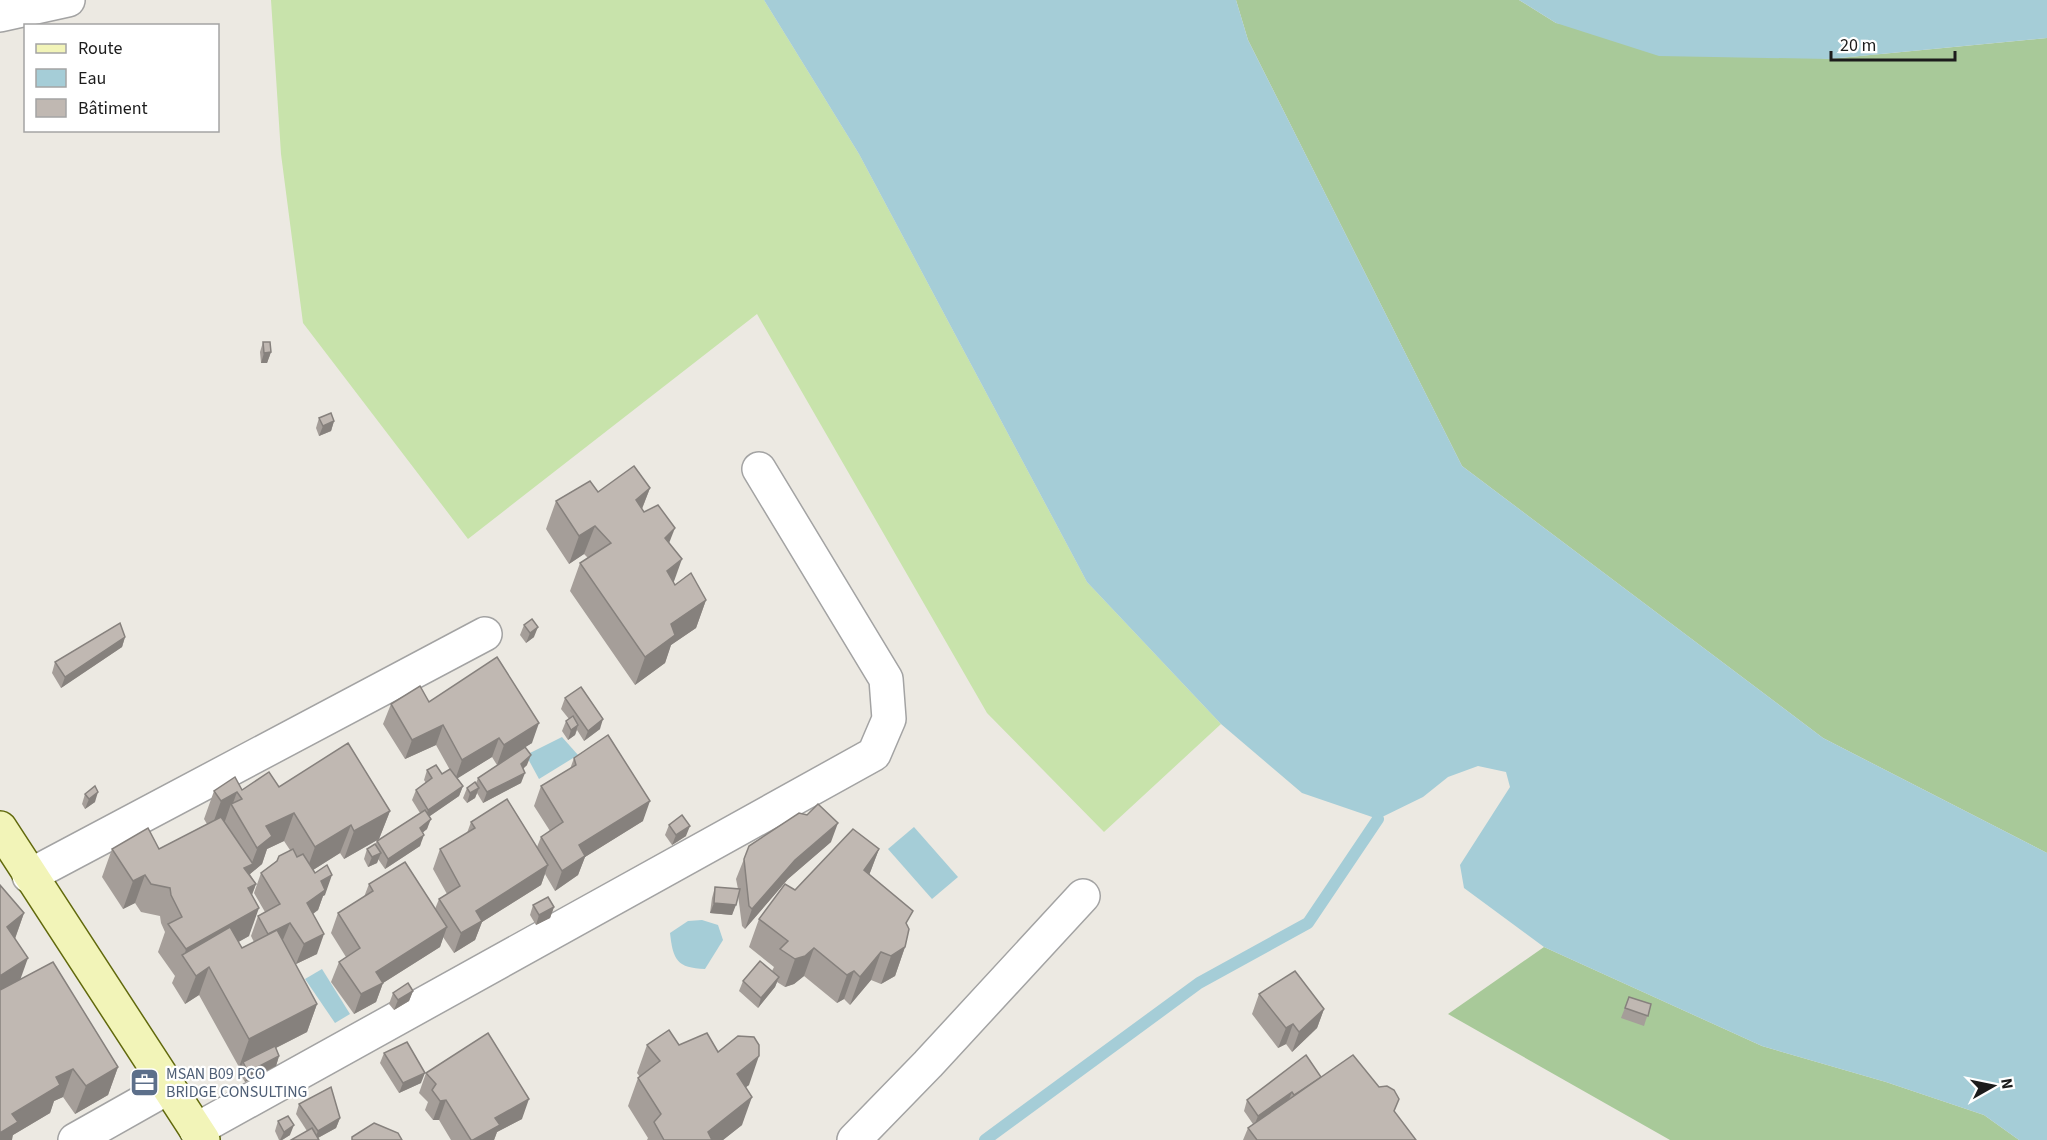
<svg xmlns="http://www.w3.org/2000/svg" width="2047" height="1140" font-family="'Source Sans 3',sans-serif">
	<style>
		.grass { fill: #c8e3ab }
		.forest { fill: #a8c999 }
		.water { fill: #a5cdd7 }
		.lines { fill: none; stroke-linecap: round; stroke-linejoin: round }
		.stream { stroke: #a5cdd7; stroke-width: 12 }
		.street-casing { stroke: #a3a3a3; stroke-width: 36 }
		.secondary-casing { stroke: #61690c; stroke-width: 36 }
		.street { stroke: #fff; stroke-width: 33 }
		.secondary { stroke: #f2f4b8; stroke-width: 33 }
		.wall { fill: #a59e99; fill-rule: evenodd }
		.shaded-wall { fill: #86817d }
		.building { fill: #c0b8b2; stroke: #86817d; stroke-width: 1.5 }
		.labels { text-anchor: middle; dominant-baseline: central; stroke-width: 4.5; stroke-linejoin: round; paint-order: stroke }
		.service-label { font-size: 16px; fill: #4e5e75; stroke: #fff; text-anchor: start }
	</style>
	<rect width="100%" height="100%" fill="#ece9e2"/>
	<path class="grass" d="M271 0H764L859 154 1087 582 1221 724 1104 832 987 713 757 314 468 539 303 323 281 154Z"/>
	<g class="forest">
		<path d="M1236 0H1519L1556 23 1829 59 2047 38V853L1823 738 1462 466 1248 40Z"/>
		<path d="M1544 947 1762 1046 1886 1082 1984 1115 2019 1140H1670L1448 1014Z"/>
	</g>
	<g class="water">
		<path d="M764 0H1236L1248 40 1462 466 1823 738 2047 853V1140H2019L1984 1115 1886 1082 1762 1046 1544 947 1464 888 1460 865 1510 787 1506 772 1478 766 1448 777 1423 797 1378 819 1302 793 1221 724 1087 582 859 154Z"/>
		<path d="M1519 0H2047V38L1829 59 1659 56 1556 23Z"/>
		<path d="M562 737 578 755 539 779 526 755Z"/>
		<path d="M914 827 958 877 932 899 888 849Z"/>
		<path d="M702 920 718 925 723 940 705 969C677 968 673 960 670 933L688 921Z"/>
		<path d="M322 969 350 1014 335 1023 305 979Z"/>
	</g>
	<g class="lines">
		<path class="stream" d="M985 1140 1199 983 1308 923 1378 819"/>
		<defs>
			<g id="street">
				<path d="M0 15 68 0"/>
				<path d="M29 876 485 634"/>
				<path d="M196 1130 874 754 889 719 886 679 759 469"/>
				<path d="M75 1140 169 1087"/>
				<path d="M854 1140 928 1064 1083 896"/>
			</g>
			<path id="secondary" d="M0 828 203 1140"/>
		</defs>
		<use href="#street" class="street-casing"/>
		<use href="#secondary" class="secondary-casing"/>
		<use href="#street" class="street"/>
		<use href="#secondary" class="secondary"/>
	</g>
	<g class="wall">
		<path d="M263 342 271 352 267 363H261L260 352Z"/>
		<path d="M319 418 334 421 331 431 319 436 316 428Z"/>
		<path d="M650 488 642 509 669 543 673 583 675 585 706 600 696 628 671 645 665 663 635 685 570 591 580 563 588 558 584 554 569 564 546 529 556 501 598 492Z"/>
		<path d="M524 625 534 637 526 643 520 635Z"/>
		<path d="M125 637 122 647 61 688 52 673 55 662Z"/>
		<path d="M565 698 600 729 584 741 577 730 575 735 568 740 562 731 566 721 569 719 561 709Z"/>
		<path d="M429 702 532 743 525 747 527 765 523 769 521 783 483 803 477 793 475 798 467 803 463 798 467 788 476 783 478 778 497 765 492 757 457 778 463 786 459 796 430 816 427 829 422 833 420 846 385 869 378 859 377 863 368 867 364 859 367 849 375 844 377 841 420 813 412 800 416 790 426 783 424 780 427 770 442 774 450 770 436 745 405 759 383 724 391 704Z"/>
		<path d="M574 758 643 821 585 857 578 875 555 891 545 874 541 885 482 922 475 940 454 953 443 937 440 947 383 983 376 1002 354 1014 331 982 339 962 346 957 331 933 338 913 364 897 369 884 435 909 439 899 447 894 433 869 440 849 467 833 471 822 537 847 541 837 550 831 534 806 541 786 570 769Z"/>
		<path d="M279 787 390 811 379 839 344 859 340 853 313 870 325 895 323 896 318 910 313 914 317 954 296 964 291 956 317 1004 307 1032 276 1048 279 1056 276 1066 245 1082 239 1072 242 1066 239 1067 199 995 185 1004 172 983 175 976 158 952 165 932 161 923 160 916 141 912 135 903 123 909 102 877 112 849H159L207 824 204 819 214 791ZM284 841 290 850 261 873 254 893 265 912 258 916 251 936 254 942 242 948 238 942 249 936 252 895 256 884 250 874 262 864 267 849Z"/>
		<path d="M85 794 95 802 85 809 82 804Z"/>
		<path d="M669 825 686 836 672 845 665 835Z"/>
		<path d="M831 842 788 879 745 929 742 926 738 895 732 915 710 913 712 898 715 887 738 889 736 879 744 859Z"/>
		<path d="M879 849 869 875 908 926 905 947 895 976 881 984 871 980 850 1005 844 999 837 1003 804 976 794 984 785 987 777 982 775 987 758 1008 739 991 743 981 772 971 774 967 749 947 759 919 795 890Z"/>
		<path d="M0 885 24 913 15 939 20 980 118 1067 108 1095 75 1114 63 1097 54 1101 50 1113 13 1135Z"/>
		<path d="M533 905 554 907 550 918 536 925 530 915Z"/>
		<path d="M413 991 409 1001 394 1010 389 1004 393 993Z"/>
		<path d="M1259 994 1324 1009 1317 1028 1292 1052 1286 1044 1278 1048 1252 1014Z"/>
		<path d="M1629 997 1651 1004 1644 1026 1621 1018Z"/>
		<path d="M647 1045H679L718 1052 749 1085 745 1087 742 1125 723 1140H647L648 1138 628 1106 638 1078 640 1077 637 1073Z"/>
		<path d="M384 1053 421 1083 399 1093 380 1063Z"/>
		<path d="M426 1073 522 1119 497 1132 494 1140H451L439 1120H433L425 1110 428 1102 419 1093Z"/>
		<path d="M1321 1077 1394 1111 1416 1140H1243L1248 1128 1253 1124 1244 1111 1247 1100Z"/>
		<path d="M299 1104 340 1118 336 1128 318 1138 307 1131 296 1114Z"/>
		<path d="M278 1121 290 1135 282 1140H279L275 1131Z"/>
	</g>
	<g class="shaded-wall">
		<path d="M271 352 267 363H261L264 353Z"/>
		<path d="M334 421 331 431 319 436 323 426Z"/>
		<path d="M650 488 639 516 636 500Z"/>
		<path d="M595 526 584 554 569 564 579 536Z"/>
		<path d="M675 528 664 556 665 538Z"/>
		<path d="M682 559 672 587 667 571Z"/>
		<path d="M706 600 696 628 671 645 665 663 635 685 645 657 671 624Z"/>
		<path d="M538 627 534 637 526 643 530 633Z"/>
		<path d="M125 637 122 647 61 688 65 677Z"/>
		<path d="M603 719 600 729 584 741 588 731Z"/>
		<path d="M539 723 532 743 497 765 504 745Z"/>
		<path d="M443 725 436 745 405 759 412 740Z"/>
		<path d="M578 725 575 735 568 740 571 730Z"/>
		<path d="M499 738 492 757 455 780 462 760Z"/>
		<path d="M531 755 527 765 517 774 521 764Z"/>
		<path d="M525 773 521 783 483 803 487 792Z"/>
		<path d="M463 786 459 796 424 820 428 810Z"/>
		<path d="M479 788 475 798 467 803 470 793Z"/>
		<path d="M98 792 95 802 85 809 89 799Z"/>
		<path d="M237 792 232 806 231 804 225 821 211 829 221 801Z"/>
		<path d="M650 801 643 821 585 857 578 875 555 891 562 871 579 845Z"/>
		<path d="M390 811 379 839 344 859 354 831Z"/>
		<path d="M294 813 284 841 267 849 262 864 250 874 243 892 244 868 251 865 266 826Z"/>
		<path d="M431 819 427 829 416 838 420 828Z"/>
		<path d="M838 823 831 842 788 879 745 929 752 909 795 860Z"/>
		<path d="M351 825 340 853 305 875 315 847Z"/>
		<path d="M690 826 686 836 672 845 676 835Z"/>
		<path d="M424 835 420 846 385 869 388 859Z"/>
		<path d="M879 849 868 878 864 870Z"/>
		<path d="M381 853 377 863 368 867 372 857Z"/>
		<path d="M548 865 541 885 482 922 475 940 454 953 461 933 476 911Z"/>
		<path d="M145 875 135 903 123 909 133 881Z"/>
		<path d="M332 875 325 895 323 896 318 910 300 923 307 903 321 881Z"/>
		<path d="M256 884 245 912 248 888Z"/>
		<path d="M714 903 736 905 732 915 710 913Z"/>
		<path d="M554 907 550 918 536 925 539 915Z"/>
		<path d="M259 908 249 936 191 969 184 957 186 949Z"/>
		<path d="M24 913 14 941 7 927Z"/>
		<path d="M290 923 282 942 268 934Z"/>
		<path d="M447 927 440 947 383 983 376 1002 354 1014 361 994 376 972Z"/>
		<path d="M324 934 317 954 296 964 304 944Z"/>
		<path d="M905 947 895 976 881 984 891 956Z"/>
		<path d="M814 948 804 976 794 984 785 987 795 959Z"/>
		<path d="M881 952 871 980 850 1005 860 977Z"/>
		<path d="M28 958 18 986 0 998V976Z"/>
		<path d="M209 967 199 995 185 1004 196 976Z"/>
		<path d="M854 971 844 999 837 1003 847 975Z"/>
		<path d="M779 977 775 987 758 1008 761 998Z"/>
		<path d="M413 991 409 1001 394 1010 398 1000Z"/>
		<path d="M317 1004 307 1032 244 1064 243 1062 242 1066 239 1067 249 1039Z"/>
		<path d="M1324 1009 1317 1028 1292 1052 1299 1032Z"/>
		<path d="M1293 1024 1286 1044 1278 1048 1286 1028Z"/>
		<path d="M279 1056 276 1066 245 1082 248 1072Z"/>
		<path d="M759 1056 749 1085 727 1102 737 1074Z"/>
		<path d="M118 1067 108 1095 75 1114 86 1086Z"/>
		<path d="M73 1069 63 1097 54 1101 50 1113 13 1135 12 1140H0V1133L12 1114 56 1077Z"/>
		<path d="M425 1073 421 1083 399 1093 403 1083Z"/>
		<path d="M1292 1092 1288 1102 1254 1126 1258 1116Z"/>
		<path d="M752 1097 742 1125 723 1140H705L708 1132Z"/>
		<path d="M529 1099 522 1119 497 1132 494 1140H473L495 1118Z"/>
		<path d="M446 1100 439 1120H433L440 1101Z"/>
		<path d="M340 1118 336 1128 314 1140 318 1131Z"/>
		<path d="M294 1125 290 1135 282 1140H280L284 1132Z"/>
	</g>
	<g class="building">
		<path d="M263 342H270L271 352 264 353Z"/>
		<path d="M331 413 334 421 323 426 319 418Z"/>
		<path d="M634 466 650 488 636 500 644 512 658 505 675 528 665 538 682 559 667 571 675 585 691 573 706 600 671 624 675 635 645 657 580 563 611 543 595 526 579 536 556 501 590 481 598 492Z"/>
		<path d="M532 619 538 627 530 633 524 625Z"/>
		<path d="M120 623 125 637 65 677 55 662Z"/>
		<path d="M497 657 539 723 504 745 499 738 462 760 443 725 412 740 391 704 420 686 429 702Z"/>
		<path d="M581 687 603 719 588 731 565 698Z"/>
		<path d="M573 716 578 725 571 730 566 721Z"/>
		<path d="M608 735 650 801 579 845 585 856 562 871 541 837 563 822 541 786 576 765 574 758Z"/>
		<path d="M348 743 390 811 354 831 351 825 315 847 294 813 266 826 272 836 257 848 231 804 242 799 237 792 221 801 214 791 235 777 242 790 269 772 279 787Z"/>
		<path d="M525 747 531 755 521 764 525 773 487 792 478 778Z"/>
		<path d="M436 765 442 774 450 769 463 786 428 810 416 790 432 778 427 770Z"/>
		<path d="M475 782 479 788 470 793 467 788Z"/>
		<path d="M95 786 98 792 89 799 85 794Z"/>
		<path d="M507 799 548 865 476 911 482 921 461 933 439 899 460 886 440 849 475 828 471 822Z"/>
		<path d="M818 804 838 823 795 860 752 909 749 906 744 859 749 846 799 813 807 815Z"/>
		<path d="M425 810 431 819 420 828 424 835 388 859 377 841Z"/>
		<path d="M682 815 690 826 676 835 669 825Z"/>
		<path d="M221 817 253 864 244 868 256 884 248 888 259 908 186 949 168 924 182 917 171 895 170 888 151 884 145 875 133 881 112 849 148 828 159 849Z"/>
		<path d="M853 829 879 849 864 870 913 911 906 923 909 929 905 947 891 956 881 952 860 977 854 971 847 975 814 948 805 956 795 959 780 949 788 941 759 919 785 884 795 890Z"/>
		<path d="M375 844 381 853 372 857 367 849Z"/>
		<path d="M293 849 297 857 303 854 315 873 327 865 332 875 321 881 325 890 307 903 324 934 304 944 290 923 268 934 258 916 280 904 261 873 277 861 279 856Z"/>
		<path d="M405 862 447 927 376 972 383 983 361 994 339 962 360 948 338 913 373 891 369 884Z"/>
		<path d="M0 885 24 913 7 927 28 958 0 976Z"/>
		<path d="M715 887 740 889 736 905 714 903Z"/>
		<path d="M548 897 554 907 539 915 533 905Z"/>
		<path d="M230 927 242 948 277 930 317 1004 249 1039 209 967 196 976 182 955Z"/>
		<path d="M760 961 779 977 761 998 743 981Z"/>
		<path d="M53 962 118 1067 86 1086 73 1069 56 1077 60 1085 12 1114 18 1122 0 1133V990Z"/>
		<path d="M1295 971 1324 1009 1299 1032 1293 1024 1286 1028 1259 994Z"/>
		<path d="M408 983 413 991 398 1000 393 993Z"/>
		<path d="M1629 997 1651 1004 1648 1016 1625 1008Z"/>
		<path d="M669 1030 679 1045 707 1033 718 1052 738 1036 754 1037 759 1045V1056L737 1074 752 1097 708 1132 712 1140H664L654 1122 661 1114 638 1078 660 1061 647 1045Z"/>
		<path d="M488 1033 529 1099 495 1118 500 1125 473 1140H471L446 1100 440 1101 432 1090 436 1084 426 1073Z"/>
		<path d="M407 1042 425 1073 403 1083 384 1053Z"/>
		<path d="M275 1046 279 1056 248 1072 243 1062Z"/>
		<path d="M1306 1055 1321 1077 1294 1095 1292 1092 1258 1116 1247 1100Z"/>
		<path d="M1353 1055 1379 1087 1387 1086 1394 1090 1399 1099 1394 1111 1416 1140H1257L1248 1128Z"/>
		<path d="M331 1087 340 1118 318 1131 299 1104Z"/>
		<path d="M288 1116 294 1125 284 1132 278 1121Z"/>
		<path d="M374 1123 398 1133 402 1140H352V1137Z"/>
		<path d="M312 1128 319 1140H291Z"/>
	</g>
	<defs>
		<symbol id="office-square" viewBox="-11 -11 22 22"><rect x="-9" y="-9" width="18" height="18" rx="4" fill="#5c6f8a" stroke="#fff"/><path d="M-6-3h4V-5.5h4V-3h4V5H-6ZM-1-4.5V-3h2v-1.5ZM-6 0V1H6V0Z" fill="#fff"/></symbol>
	</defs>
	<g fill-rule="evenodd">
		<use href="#office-square" x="128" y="1066" width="33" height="33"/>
	</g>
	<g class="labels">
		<g class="service-label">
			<text x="166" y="1074">MSAN B09 PCO<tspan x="166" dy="18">BRIDGE CONSULTING</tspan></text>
		</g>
	</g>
	<rect x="24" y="24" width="195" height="108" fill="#ffffff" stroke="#a4a4a4" stroke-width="1.5"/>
	<rect x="36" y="44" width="30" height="9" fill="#f2f4b8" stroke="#a4a4a4" stroke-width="1.5"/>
	<text x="78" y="54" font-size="18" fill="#1c1c1c">Route</text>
	<rect x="36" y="69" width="30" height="18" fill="#a5cdd7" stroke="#a4a4a4" stroke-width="1.5"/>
	<text x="78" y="84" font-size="18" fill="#1c1c1c">Eau</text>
	<rect x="36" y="99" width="30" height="18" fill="#c0b8b2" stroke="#a4a4a4" stroke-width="1.5"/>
	<text x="78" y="114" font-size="18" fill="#1c1c1c">Bâtiment</text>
	<g transform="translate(1993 1086) rotate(81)" stroke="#ffffff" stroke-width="4.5" paint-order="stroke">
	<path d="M0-4.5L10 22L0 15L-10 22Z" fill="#1c1c1c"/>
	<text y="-9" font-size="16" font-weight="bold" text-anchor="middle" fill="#1c1c1c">N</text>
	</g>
	<path d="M1831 51v9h124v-9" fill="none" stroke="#1c1c1c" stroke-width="3"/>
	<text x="1840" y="51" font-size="18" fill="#1c1c1c" stroke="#ffffff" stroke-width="4.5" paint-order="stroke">20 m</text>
</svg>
